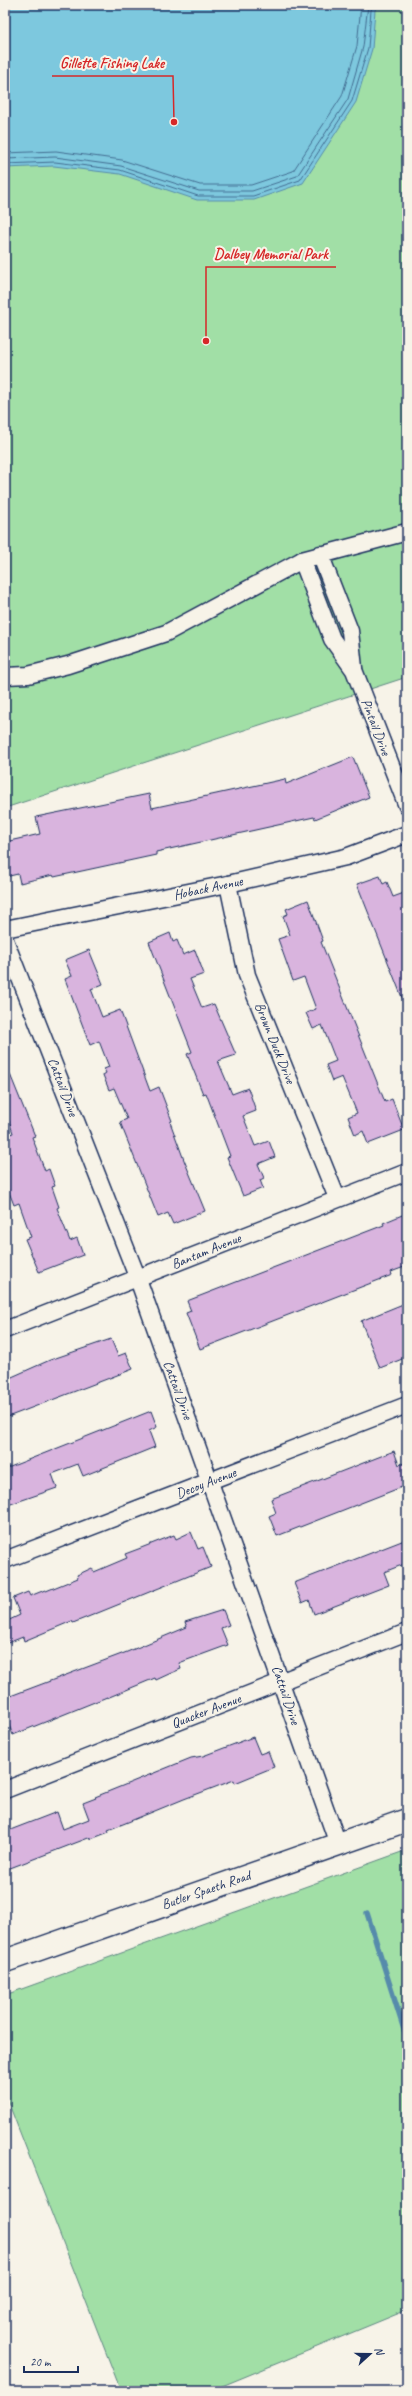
<svg xmlns="http://www.w3.org/2000/svg" width="412" height="2396" font-family="Caveat,sans-serif">
	<style>
		.green { fill: #a1dfa6; stroke: #5e8782 }
		.water { fill: #7dc8de; stroke: #568bab }
		.lines { fill: none; stroke-linecap: round; stroke-linejoin: round }
		.shore { stroke: #426c91; stroke-width: 1 }
		.stream { stroke: #568bab; stroke-width: 5.5 }
		.building { fill: #d9b4de; stroke: #1b2f5e }
		.street-casing { stroke: #1b2f5e; stroke-width: 19 }
		.secondary-casing { stroke: #1b2f5e; stroke-width: 25 }
		.street { stroke: #f7f3e8; stroke-width: 16 }
		.secondary { stroke: #f7f3e8; stroke-width: 22 }
		.labels { text-anchor: middle; dominant-baseline: central; stroke-width: 4; stroke-linejoin: round; paint-order: stroke }
		.street-label { font-size: 14px; fill: #1b2f5e; stroke: #f7f3e8 }
		.leader { fill: none; stroke: #d62828; stroke-width: 1.5 }
		.callout-dot { fill: #d62828; stroke: #f7f3e8; stroke-width: 1.5 }
		.callout-label { font-size: 15px; text-anchor: middle; font-weight: bold; fill: #d62828; stroke: #f7f3e8; stroke-width: 4; stroke-linejoin: round; paint-order: stroke }
	</style>
	<rect width="100%" height="100%" fill="#f7f3e8"/>
	<filter id="ink" filterUnits="userSpaceOnUse"><feTurbulence type="fractalNoise" baseFrequency=".025" numOctaves="2"/><feDisplacementMap in="SourceGraphic" scale="8" xChannelSelector="R" yChannelSelector="G"/><feConvolveMatrix kernelMatrix="1 2 1 2 8 2 1 2 1" color-interpolation-filters="sRGB"/></filter>
	<g filter="url(#ink)">
		<g class="green">
			<path d="M5 5H407V677L5 808Z"/>
			<path d="M407 1850V2310L210 2391H121L5 2094V1995Z"/>
		</g>
		<path class="water" d="M5 5H379L375 10 372 49 356 102 303 183 254 200H197L120 174 54 166 5 168Z"/>
		<g class="lines">
			<g class="shore">
				<path d="M5 153 56 151 122 160 200 185H251L293 171 342 96 357 46 361 5"/>
				<path d="M5 159 55 157 121 166 199 191H252L297 176 348 99 363 47 368 5"/>
				<path d="M5 164 55 162 120 170 198 196H253L300 180 352 101 368 48 371 10 374 5"/>
			</g>
			<path class="stream" d="M367 1913 407 2039"/>
		</g>
		<g class="building">
			<path d="M353 757 369 797 315 819 314 817 156 852V855L54 877 53 875 20 883 18 874 5 877V842L40 834 36 817 149 794 152 808 285 779 286 784Z"/>
			<path d="M380 876 383 884 387 882 393 897 404 893 407 902V1010L357 884Z"/>
			<path d="M308 900 323 941 321 942 385 1102 392 1099 404 1130 368 1144 363 1131 355 1135 348 1117 357 1113 342 1077 332 1081 326 1065 336 1061 322 1025 313 1029 306 1013 316 1009 304 977 293 981 278 939 290 935 283 916 288 914 286 909Z"/>
			<path d="M170 933 173 942 177 940 183 955 195 950 204 974 190 979 202 1008 214 1004 236 1055 218 1061 232 1094 248 1088 256 1111 243 1116 255 1146 269 1141 275 1157 258 1164 264 1178 260 1180 263 1188 243 1196 227 1157 230 1156 206 1093 203 1094 187 1054 192 1052 149 942Z"/>
			<path d="M89 950 103 984 91 989 102 1017 120 1010 150 1091 159 1087 172 1121 170 1122 184 1160 205 1211 173 1224 168 1213 158 1217 120 1122 127 1119 114 1088 109 1090 103 1075 106 1073 104 1069 109 1067 99 1041 90 1045 65 979 72 976 65 960Z"/>
			<path d="M5 1062 35 1136 32 1137 45 1171 49 1169 55 1186 52 1187 59 1207 57 1208 70 1241 77 1238 83 1255 39 1272 25 1239 31 1237 19 1203 14 1205 5 1182V1136L13 1133 5 1109Z"/>
			<path d="M407 1213V1266L391 1272 392 1275 200 1349 186 1313 191 1311 187 1301 384 1225 383 1223Z"/>
			<path d="M403 1304 407 1314V1357L380 1368 361 1321Z"/>
			<path d="M111 1339 118 1356 126 1353 133 1369 5 1418V1380L50 1360Z"/>
			<path d="M151 1411 157 1427 149 1431 155 1447 83 1476 78 1464 52 1474 57 1488 5 1506V1469Z"/>
			<path d="M394 1451 399 1465 407 1462V1485L277 1536 269 1516 276 1513 271 1499Z"/>
			<path d="M191 1532 198 1549 203 1547 211 1567 73 1623 72 1621 24 1641 23 1637 5 1644V1622L20 1615 13 1598 28 1592 30 1596 45 1590 46 1591 78 1578 77 1575 92 1568 94 1572 127 1558 125 1554 141 1548 174 1535 176 1539Z"/>
			<path d="M407 1539V1563L384 1572 389 1585 314 1614 309 1600 302 1603 294 1583Z"/>
			<path d="M223 1610 229 1625 221 1628 228 1645 179 1663 181 1669 169 1674 156 1680 155 1678 107 1698V1697L13 1735 5 1716V1698L127 1652 187 1627 185 1622Z"/>
			<path d="M253 1737 260 1754 268 1751 274 1767 235 1783 234 1780 184 1799 128 1822 108 1830 109 1832 91 1839V1837L5 1870V1832L57 1812 63 1829 89 1819 83 1803 96 1798 95 1797 191 1758 203 1756Z"/>
		</g>
		<g class="lines">
			<defs>
				<g id="street">
					<path d="M320 554 350 631 354 668"/>
					<path d="M302 560 332 639 354 670 407 806"/>
					<path d="M5 676 28 675 68 665 166 633 302 560 407 532"/>
					<path d="M228 884 247 975 337 1198"/>
					<path d="M5 929 228 884 346 857 407 834"/>
					<path d="M5 940 138 1279 338 1844"/>
					<path d="M5 1330 407 1172"/>
					<path d="M5 1560 407 1405"/>
					<path d="M5 1790 407 1632"/>
				</g>
				<path id="secondary" d="M5 1961 407 1820"/>
			</defs>
			<use href="#street" class="street-casing"/>
			<use href="#secondary" class="secondary-casing"/>
			<use href="#street" class="street"/>
			<use href="#secondary" class="secondary"/>
		</g>
	</g>
	<g class="labels">
		<g class="street-label">
			<text transform="translate(376 727) rotate(69)">Pintail Drive</text>
			<text transform="translate(208 888) rotate(-12)">Hoback Avenue</text>
			<text transform="translate(275 1043) rotate(68)">Brown Duck Drive</text>
			<text transform="translate(63 1087) rotate(69)">Cattail Drive</text>
			<text transform="translate(206 1251) rotate(-22)">Bantam Avenue</text>
			<text transform="translate(178 1390) rotate(70)">Cattail Drive</text>
			<text transform="translate(206 1483) rotate(-21)">Decoy Avenue</text>
			<text transform="translate(286 1695) rotate(71)">Cattail Drive</text>
			<text transform="translate(206 1711) rotate(-21)">Quacker Avenue</text>
			<text transform="translate(206 1890) rotate(-19)">Butler Spaeth Road</text>
		</g>
	</g>
	<path class="leader" d="M174 122L173 76H52M206 341L206 267H336"/>
	<g class="callout-dot">
		<circle cx="174" cy="122" r="4"/>
		<circle cx="206" cy="341" r="4"/>
	</g>
	<g class="callout-label">
		<text x="112" y="68">Gillette Fishing Lake</text>
		<text x="271" y="259">Dalbey Memorial Park</text>
	</g>
	<rect width="412" height="2396" fill="none" stroke="#f7f3e8" stroke-width="20"/>
	<rect x="10" y="10" width="392" height="2376" fill="none" stroke="#1b2f5e" stroke-width="1.5" filter="url(#ink)"/>
	<g transform="translate(370 2354) rotate(69)" stroke="#f7f3e8" stroke-width="3" paint-order="stroke">
	<path d="M0-3L7 15L0 10L-7 15Z" fill="#1b2f5e"/>
	<text y="-6" font-size="11" font-weight="bold" text-anchor="middle" fill="#1b2f5e">N</text>
	</g>
	<path d="M24 2366v6h54v-6" fill="none" stroke="#1b2f5e" stroke-width="2"/>
	<text x="30" y="2366" font-size="12" fill="#1b2f5e" stroke="#f7f3e8" stroke-width="3" paint-order="stroke">20 m</text>
</svg>
